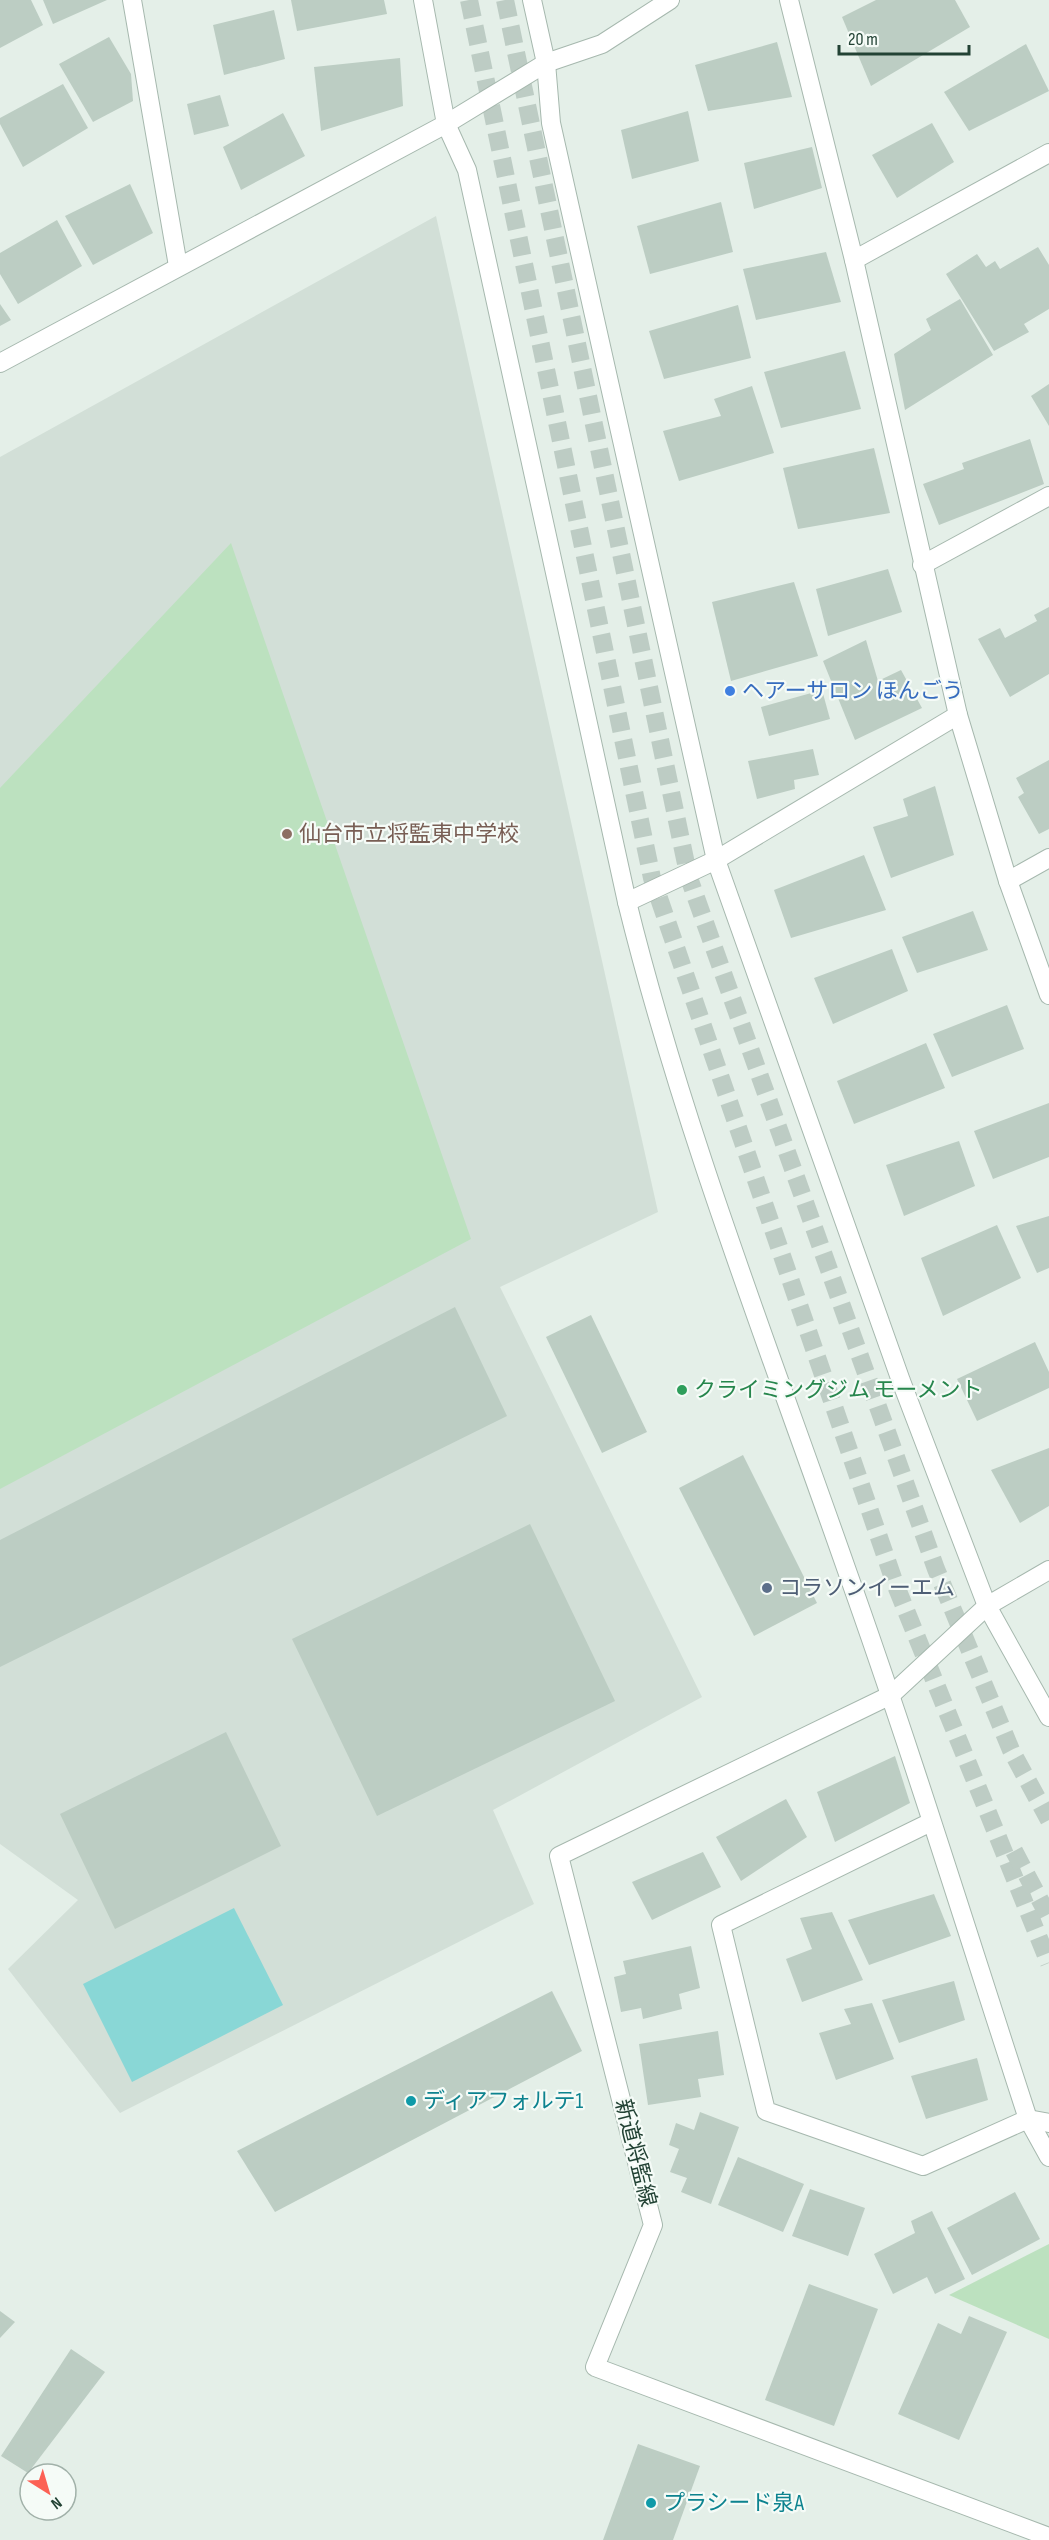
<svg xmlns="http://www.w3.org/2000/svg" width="1049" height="2540" font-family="'Sofia Sans Condensed','Noto Sans JP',sans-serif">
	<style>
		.built { fill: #d2dfd7 }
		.green { fill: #bce1bf }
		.water { fill: #89d7d6 }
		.building { fill: #bccdc3 }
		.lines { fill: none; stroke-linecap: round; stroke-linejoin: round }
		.major-tunnel { stroke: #bdccc4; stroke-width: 18; stroke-dasharray: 18 9; stroke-linecap: butt }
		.minor-casing { stroke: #a6b8ae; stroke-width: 20 }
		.minor { stroke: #fff; stroke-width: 18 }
		.shop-dot { fill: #3f7fe0; stroke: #f5fbf7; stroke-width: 2 }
		.education-dot { fill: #8d6e63; stroke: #f5fbf7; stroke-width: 2 }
		.leisure-dot { fill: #2e9e5b; stroke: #f5fbf7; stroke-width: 2 }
		.service-dot { fill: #5c6f8a; stroke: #f5fbf7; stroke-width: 2 }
		.culture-dot { fill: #0f9aa8; stroke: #f5fbf7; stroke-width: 2 }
		.labels { text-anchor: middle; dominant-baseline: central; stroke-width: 4.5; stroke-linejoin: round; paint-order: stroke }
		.shop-label { font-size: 22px; fill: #366cbe; stroke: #f5fbf7; text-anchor: start }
		.education-label { font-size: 22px; fill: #785e54; stroke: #f5fbf7; text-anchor: start }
		.leisure-label { font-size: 22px; fill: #27864d; stroke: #f5fbf7; text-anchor: start }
		.service-label { font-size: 22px; fill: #4e5e75; stroke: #f5fbf7; text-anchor: start }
		.culture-label { font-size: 22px; fill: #0d838f; stroke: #f5fbf7; text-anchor: start }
		.street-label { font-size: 22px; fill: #224234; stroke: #f5fbf7 }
	</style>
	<rect width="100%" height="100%" fill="#e4efe8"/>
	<path class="built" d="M436 216 658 1212 500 1287 702 1697 493 1810 534 1904 120 2113 8 1969 78 1900 0 1844V457Z"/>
	<g class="green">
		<path d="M231 543 471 1239 0 1489V788Z"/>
		<path d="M1049 2244V2339L949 2295Z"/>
	</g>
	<path class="water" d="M234 1908 283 2005 132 2082 83 1984Z"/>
	<g class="building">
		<path d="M0 0H31L43 25 0 48Z"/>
		<path d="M43 0H107L53 24Z"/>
		<path d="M291 0H384L387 14 297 31Z"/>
		<path d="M876 0H955L970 27 871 86 842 17Z"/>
		<path d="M274 10 285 59 224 75 213 25Z"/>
		<path d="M109 37 131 74 133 101 93 122 59 64Z"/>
		<path d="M777 42 792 97 708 111 695 65Z"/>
		<path d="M1026 44 1049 91 969 131 944 92Z"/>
		<path d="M400 58 403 106 321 131 314 67Z"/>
		<path d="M63 84 88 128 23 167 0 124V118Z"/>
		<path d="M220 95 229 126 194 135 187 104Z"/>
		<path d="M688 111 699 161 632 179 621 130Z"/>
		<path d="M283 113 305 156 241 190 223 147Z"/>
		<path d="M932 123 954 162 897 198 872 155Z"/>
		<path d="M812 147 822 188 754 209 744 163Z"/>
		<path d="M130 184 153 233 93 265 65 216Z"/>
		<path d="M721 202 733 252 650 274 637 226Z"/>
		<path d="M57 220 82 266 18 304 0 274V253Z"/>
		<path d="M1038 247 1049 265V309L1024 324 1029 332 994 351 946 274 977 254 986 267 995 261 1000 269Z"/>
		<path d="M826 252 841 302 756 320 743 269Z"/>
		<path d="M960 299 993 355 905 410 894 354 931 330 926 319Z"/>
		<path d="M0 304 11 320 0 326Z"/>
		<path d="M738 305 751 358 664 379 649 331Z"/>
		<path d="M845 351 861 409 781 428 764 372Z"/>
		<path d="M1049 384V426L1031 396Z"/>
		<path d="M752 386 774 453 679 481 663 431 721 416 714 399Z"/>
		<path d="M1030 439 1044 484 939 525 923 484 964 469 962 463Z"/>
		<path d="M874 448 890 513 798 529 783 468Z"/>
		<path d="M888 569 902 612 828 636 816 589Z"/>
		<path d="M794 582 818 656 731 681 712 602Z"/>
		<path d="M1049 607V674L1010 697 978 639 1000 628 1005 638 1037 621 1034 615Z"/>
		<path d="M866 640 878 681 901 670 922 708 855 740 823 661Z"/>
		<path d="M822 690 830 719 769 736 761 707Z"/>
		<path d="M813 749 819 775 794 780 795 789 757 799 748 761Z"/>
		<path d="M1049 760V829L1039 834 1018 797 1024 793 1016 778Z"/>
		<path d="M935 786 954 855 891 878 873 827 908 816 903 799Z"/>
		<path d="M864 855 886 910 791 938 774 890Z"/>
		<path d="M973 911 988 950 917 973 902 937Z"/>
		<path d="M892 949 908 991 833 1024 814 978Z"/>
		<path d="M1007 1005 1024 1049 952 1077 933 1034Z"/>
		<path d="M926 1043 945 1088 854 1124 837 1081Z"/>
		<path d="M1049 1103V1157L993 1179 974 1131Z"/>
		<path d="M959 1141 975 1186 904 1216 886 1165Z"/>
		<path d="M1049 1216V1268L1037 1273 1016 1226Z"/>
		<path d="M997 1225 1021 1278 943 1316 921 1258Z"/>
		<path d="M455 1307 507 1416 0 1667V1540Z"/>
		<path d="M591 1315 647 1432 602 1453 546 1337Z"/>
		<path d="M1035 1342 1049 1372V1388L977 1421 957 1379Z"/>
		<path d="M1049 1448V1506L1020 1523 991 1470Z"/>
		<path d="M743 1455 817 1603 754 1636 679 1488Z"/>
		<path d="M530 1524 615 1701 377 1816 292 1639Z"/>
		<path d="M226 1732 281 1846 115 1929 60 1814Z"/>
		<path d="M895 1756 910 1803 835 1842 817 1792Z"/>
		<path d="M786 1799 807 1837 741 1881 716 1837Z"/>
		<path d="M703 1852 721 1887 652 1920 632 1882Z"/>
		<path d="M934 1894 951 1936 869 1965 848 1920Z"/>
		<path d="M832 1912 863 1980 802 2002 786 1959 812 1949 800 1918Z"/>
		<path d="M691 1946 700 1988 679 1994 682 2009 643 2019 641 2008 621 2012 614 1977 626 1974 623 1961Z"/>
		<path d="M954 1981 965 2020 899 2043 882 2000Z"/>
		<path d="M552 1991 582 2051 275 2212 237 2151Z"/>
		<path d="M872 2003 894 2059 836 2080 819 2033 851 2024 844 2009Z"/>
		<path d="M718 2031 724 2075 698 2079 701 2097 648 2105 639 2044Z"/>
		<path d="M977 2058 988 2100 926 2119 911 2076Z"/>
		<path d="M700 2112 739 2127 711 2204 681 2192 687 2178 670 2172 679 2149 669 2145 676 2123 694 2130Z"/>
		<path d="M738 2157 804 2184 783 2232 718 2205Z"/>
		<path d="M810 2189 865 2208 848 2256 792 2236Z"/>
		<path d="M1015 2192 1040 2239 972 2275 947 2228Z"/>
		<path d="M932 2211 965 2279 935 2294 927 2277 893 2294 874 2254 915 2233 911 2221Z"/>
		<path d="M809 2284 878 2309 834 2426 765 2400Z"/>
		<path d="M0 2311 15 2322 0 2338Z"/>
		<path d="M969 2316 1007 2332 959 2440 898 2414 938 2323 961 2334Z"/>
		<path d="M71 2349 105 2372 28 2473 1 2456Z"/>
		<path d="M638 2444 700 2466 673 2540H603Z"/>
	</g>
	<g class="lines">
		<g class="major-tunnel">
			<path d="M469 0 652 878 894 1581 1049 1963"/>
			<path d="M505 0 689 878 936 1569 1011 1750 1049 1820"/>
			<path d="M1014 1851 1049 1917"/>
		</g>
		<defs>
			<g id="minor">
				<path d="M132 0 178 266"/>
				<path d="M423 0 446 124 467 170 627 902C683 1129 769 1348 846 1568 911 1750 968 1935 1028 2119L1049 2157"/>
				<path d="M532 0 546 63 551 123 716 860 901 1381 987 1606 1049 1717"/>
				<path d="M789 0 854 260 958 715 1008 881 1049 995"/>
				<path d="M854 260 1049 153"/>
				<path d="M0 363 446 124 546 63 602 44 670 0"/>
				<path d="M922 565 1049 496"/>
				<path d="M1008 881 1049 858"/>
				<path d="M627 902 716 860 958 715"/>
				<path d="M1049 1570 987 1606 891 1695 559 1856 653 2225 595 2367 1049 2537"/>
				<path d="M931 1822 721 1925 766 2111 923 2166 1028 2119 1049 2123"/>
			</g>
		</defs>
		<use href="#minor" class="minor-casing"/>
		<use href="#minor" class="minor"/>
	</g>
	<circle class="shop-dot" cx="730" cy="691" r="6"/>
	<circle class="education-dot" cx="287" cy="834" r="6"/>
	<circle class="leisure-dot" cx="682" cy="1390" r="6"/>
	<circle class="service-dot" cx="767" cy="1588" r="6"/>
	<g class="culture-dot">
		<circle cx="411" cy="2101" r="6"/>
		<circle cx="651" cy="2503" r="6"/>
	</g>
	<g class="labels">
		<g class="shop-label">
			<text x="742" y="691">ヘアーサロン ほんごう</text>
		</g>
		<g class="education-label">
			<text x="299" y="834">仙台市立将監東中学校</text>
		</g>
		<g class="leisure-label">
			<text x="694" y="1390">クライミングジム モーメント</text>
		</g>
		<g class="service-label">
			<text x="779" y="1588">コラソンイーエム</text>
		</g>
		<g class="culture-label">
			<text x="423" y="2101">ディアフォルテ1</text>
			<text x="663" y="2503">プラシード泉A</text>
		</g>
		<g class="street-label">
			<text transform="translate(635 2153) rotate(76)">新道将監線</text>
		</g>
	</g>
	<g transform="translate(48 2492) rotate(143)"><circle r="28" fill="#f5fbf7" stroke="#a1b1a9" stroke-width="1.5"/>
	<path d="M0-4.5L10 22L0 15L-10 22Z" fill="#fc6155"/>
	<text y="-9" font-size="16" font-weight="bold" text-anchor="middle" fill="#224234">N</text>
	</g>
	<path d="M839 45v9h130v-9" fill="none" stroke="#224234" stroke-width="3"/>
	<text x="848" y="45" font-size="18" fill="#224234" stroke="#f5fbf7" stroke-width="4.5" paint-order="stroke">20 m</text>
</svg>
